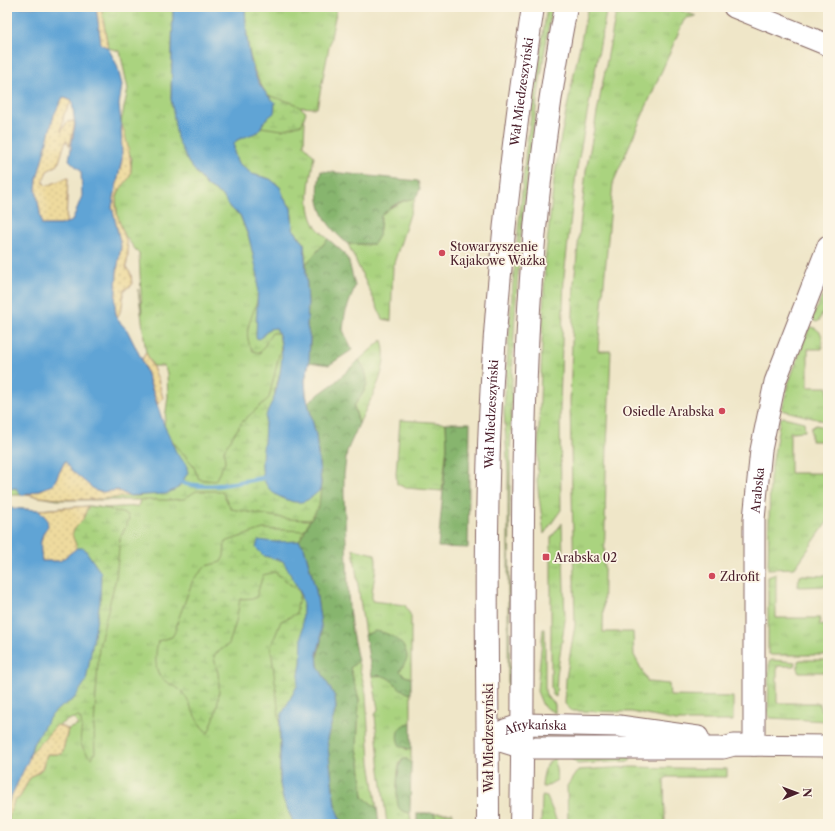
<svg xmlns="http://www.w3.org/2000/svg" width="835" height="831" font-family="'Libre Caslon Text',serif">
	<style>
		.grass { fill: url(#grass-tufts); stroke: #7a7955 }
		.forest { fill: url(#forest-crowns); stroke: #686a4c }
		.wetland { fill: url(#wetland-marsh); stroke: #7a7955 }
		.sand { fill: url(#sand-dots); stroke: #9c7c64 }
		.water { fill: #60a4d5; stroke: #556280; fill-rule: evenodd }
		.lines { fill: none; stroke-linecap: round; stroke-linejoin: round }
		.stream { stroke: #60a4d5; stroke-width: 4.5 }
		.minor-casing { stroke: #846562; stroke-width: 23 }
		.major-casing { stroke: #846562; stroke-width: 24 }
		.minor { stroke: #fff; stroke-width: 21 }
		.major { stroke: #fff; stroke-width: 22 }
		.poi-dot { fill: #d1495b; stroke: #fcf5e5; stroke-width: 1.5 }
		.labels { text-anchor: middle; dominant-baseline: central; stroke-width: 3.5; stroke-linejoin: round; paint-order: stroke }
		.street-label { font-size: 12px; fill: #4a1f2b; stroke: #fcf5e5 }
		.poi-label { font-size: 12px; fill: #4a1f2b; stroke: #fcf5e5; text-anchor: start }
	</style>
	<defs>
		<pattern id="grass-tufts" width="24" height="20" patternUnits="userSpaceOnUse"><rect width="24" height="20" fill="#aad37f"/><path d="M3 7l-1-3M5 7V3M7 7l1-3M15 17l-1-3M17 17v-4M19 17l1-3" fill="none" stroke="#94b56e"/></pattern>
		<pattern id="forest-crowns" width="20" height="18" patternUnits="userSpaceOnUse"><rect width="20" height="18" fill="#87b56e"/><path d="M2 6a3 3 0 1 1 6 0M12 15a3 3 0 1 1 6 0" fill="none" stroke="#70935b"/></pattern>
		<pattern id="wetland-marsh" width="20" height="14" patternUnits="userSpaceOnUse"><rect width="20" height="14" fill="#aad37f"/><path d="M1 5h8M5 5V1M11 12h8M15 12V8" fill="none" stroke="#94b56e"/></pattern>
		<pattern id="sand-dots" width="8" height="8" patternUnits="userSpaceOnUse"><rect width="8" height="8" fill="#eeda9e"/><path d="M2 2h.1M6 6h.1" fill="none" stroke="#cebb88" stroke-width="1.8" stroke-linecap="round"/></pattern>
	</defs>
	<rect width="100%" height="100%" fill="#fcf5e5"/>
	<filter id="ink" filterUnits="userSpaceOnUse"><feTurbulence type="fractalNoise" baseFrequency=".025" numOctaves="2"/><feDisplacementMap in="SourceGraphic" scale="8" xChannelSelector="R" yChannelSelector="G"/><feConvolveMatrix kernelMatrix="1 2 1 2 8 2 1 2 1" color-interpolation-filters="sRGB"/></filter>
	<filter id="wash" filterUnits="userSpaceOnUse"><feTurbulence type="fractalNoise" baseFrequency=".012" numOctaves="4" result="noise"/><feDisplacementMap in="SourceGraphic" scale="16" xChannelSelector="R" yChannelSelector="G"/><feGaussianBlur stdDeviation="0.9" result="paint"/><feColorMatrix in="noise" values="0 0 0 0 0 0 0 0 0 0 0 0 0 0 0 0 0 1.4 0 .05"/><feComposite in="paint" operator="in"/></filter>
	<g filter="url(#wash)">
		<rect width="100%" height="100%" fill="#efe6c8"/>
		<g class="grass">
			<path d="M101 7H173L171 99 188 162 207 186 223 196 230 208 240 215 266 278 280 321 310 520 299 541 300 592 281 743 280 784 294 824H7L14 801 20 797 29 779 42 769 47 754H62L68 729 78 725 73 717 69 718 88 506 105 508 139 506 140 496 177 454 164 425 168 397 167 373 164 366H153L146 353 138 289 142 314 139 254 125 236 118 220 116 200 122 184 130 176 132 158 127 150 121 122 128 89 120 51 108 48Z"/>
			<path d="M245 7H337L317 108 275 106C249 72 247 48 245 7Z"/>
			<path d="M547 7H552C531 129 516 254 512 379 509 488 509 598 510 707L508 697V473L504 410 512 293 526 150Z"/>
			<path d="M588 7H607L576 174 564 276 560 408 561 510 544 534 537 482 545 262 554 180 560 141Z"/>
			<path d="M617 7H673L696 16 687 18 684 20 613 183 598 351H611L606 473 603 632H633L634 655 648 682 669 684 670 696 733 697V721H676L632 712 572 711 565 704 566 678 575 625 570 402 574 283 586 171Z"/>
			<path d="M300 119 305 121 304 145 314 156C311 177 303 204 315 225 318 230 324 234 328 239L306 264 304 243 293 229 291 208 284 198 280 187 270 179 252 174 237 162 234 152V144L237 140 244 137 265 120Z"/>
			<path d="M408 199H415L393 266 391 321 383 319 380 313 348 244H374L380 229 381 216 386 210Z"/>
			<path d="M822 297 828 299 819 321 816 322 812 319Z"/>
			<path d="M812 327C824 332 822 337 822 349H808V387H828V422L782 410 789 382 809 328Z"/>
			<path d="M382 340C391 369 370 398 359 424L354 406C368 387 372 380 359 360Z"/>
			<path d="M783 417 804 422 805 431 790 432V473H828V521L795 568 768 569 770 478 780 419Z"/>
			<path d="M400 420 446 423 447 446 442 491 406 488 397 484 396 474Z"/>
			<path d="M816 425 828 428V441H811V428Z"/>
			<path d="M562 523 565 620 557 675 556 697 553 695 551 687V538Z"/>
			<path d="M353 549 375 554C379 571 371 584 372 601L405 605 411 616V678L405 676 400 671 407 655C399 639 383 626 365 635Z"/>
			<path d="M776 574V618H820V625H828V655H771L768 653V577Z"/>
			<path d="M803 575 828 576V586L798 587 799 576Z"/>
			<path d="M543 629H545V691L547 697 555 704V713L543 706 537 691Z"/>
			<path d="M772 660 795 662 794 666H777V703H820V710H826V721L770 718 768 715 769 662Z"/>
			<path d="M800 660H828V672H798V661Z"/>
			<path d="M358 661 366 693 370 762 377 808 363 797 360 762 357 749 359 699 350 668Z"/>
			<path d="M382 675C393 678 398 690 411 694V723L405 724V749L411 750V763L407 759 400 761C396 777 396 796 401 810L410 813 411 824H387L379 762 375 715 378 709 372 676Z"/>
			<path d="M572 754 630 755V761L577 764 572 759Z"/>
			<path d="M555 757 557 780 545 787H542C543 775 544 764 555 757Z"/>
			<path d="M630 767 727 769V777H668L664 779 665 824H568L567 786 578 770Z"/>
			<path d="M542 796 547 797 558 824H541Z"/>
			<path d="M434 813H453V824H437Z"/>
		</g>
		<g class="forest">
			<path d="M321 171 418 181 420 189 415 199C402 199 390 206 381 216L379 236 374 244H348C323 224 313 202 321 171Z"/>
			<path d="M328 239 344 253 349 262 355 286 345 314 343 330 352 350 329 365 309 362 310 339 307 326 306 264Z"/>
			<path d="M359 360C372 380 368 387 354 406L359 424 347 451 344 475V496L349 608 352 633 358 661 350 668 359 699 357 749 360 762 363 797 377 808 379 824H342L335 806 327 739 336 708C331 695 321 680 318 666 316 654 321 648 321 639 321 618 311 555 299 541L310 520 309 500 321 483 316 435 308 402 333 384Z"/>
			<path d="M446 423H470L468 548 438 547 447 446Z"/>
			<path d="M375 631C389 632 408 643 407 659L400 671 405 676 411 678V694C393 689 393 672 372 676L365 635Z"/>
			<path d="M411 723V750L400 746C394 735 398 724 411 723Z"/>
			<path d="M403 759H407L411 763 410 813C406 812 402 812 399 808 395 800 397 764 403 759Z"/>
			<path d="M417 813H434L437 824H417Z"/>
		</g>
		<g class="wetland">
			<path d="M267 95 296 104 306 112 302 124 282 130 261 127 275 102Z"/>
			<path d="M263 177 270 179 280 187 284 198 291 208 293 229 304 243 308 302 307 326 310 339 309 362 305 380 306 395 316 435 321 483 319 506 310 520 289 519 231 509 222 491H196L184 499 170 500H57L27 495H7V489L16 488 34 491 53 485 58 476V462L52 458 40 462C35 452 37 448 46 442H56L64 453 68 465 72 471 97 491 103 492 118 490 128 496H140L164 490 177 482 181 475V466L170 438 193 465 199 479 215 481 225 462 224 450 242 422 269 398 281 347 279 333H272L260 353 253 351C241 333 252 319 257 301 259 294 259 284 258 277 257 256 247 234 240 215L248 224 268 275 275 303 284 321 289 349 275 389 274 427 270 458 274 477 281 490 306 494 315 485V470L311 435 299 391 304 358 296 336 294 318 297 267 292 256 283 245 286 214Z"/>
			<path d="M88 506 105 508 128 515 129 520 120 538 116 578 99 646 94 727 95 753 92 758C70 740 88 731 79 717 55 720 43 743 28 761L45 706 7 508 39 510Z"/>
			<path d="M263 529 305 531 299 541 304 547 316 591 321 625V640L317 654 318 666 335 697 336 708 294 824 283 799 280 784V724L271 647 281 621 296 614 300 592 275 572 263 575 256 598 240 599 236 622 229 644 214 655C214 662 217 667 218 673 221 695 217 714 208 733 193 722 191 698 179 689 173 684 164 683 159 675 154 665 156 650 158 641L172 637 176 630 178 620 193 580 206 566 221 562 224 556 225 542Z"/>
		</g>
		<g class="sand">
			<path d="M96 7H101L108 48 101 44Z"/>
			<path d="M62 97 72 101 64 114 61 132 67 122 75 121 70 146 66 140 58 165 47 171 43 182 47 186 68 177 66 223 60 225H42L36 189 37 179 46 142 54 115Z"/>
			<path d="M121 122C125 133 134 166 130 176 126 184 118 188 116 200 114 218 127 234 128 251 128 256 127 262 126 267L131 274 132 285 124 290 122 307 117 319 115 308 117 271 121 246 112 207 122 159Z"/>
			<path d="M146 352 158 379 163 398 158 404 142 360Z"/>
			<path d="M65 461 96 491C112 494 112 486 128 496 94 501 61 501 27 495L53 485Z"/>
			<path d="M88 506C86 511 84 519 80 523 69 534 72 534 77 548L60 561H42L40 545 44 531 39 510Z"/>
			<path d="M57 725 68 729 62 754H47L42 769 29 779 20 797 14 801 7 823V805L31 753Z"/>
		</g>
		<g class="water">
			<path d="M7 7H96L101 44 108 48 117 65 122 85 119 105 121 122 122 159 112 207 121 246 117 271 115 308 117 319 127 330 142 360 164 425 177 454 186 464 188 473 178 488 166 494 128 496 118 490 103 492 96 491 72 471 65 461 53 485C43 488 31 495 21 495L16 488 7 489ZM63 97 72 101 75 125 69 160 81 171 82 196 72 221 60 225H42L36 189 37 179 54 115Z"/>
			<path d="M173 7H245C247 40 247 80 275 102L274 113 265 120 258 132 237 140 234 144V152L237 162 252 174 270 179 280 187 284 198 291 208 293 229 304 243 308 302 307 326 310 339 309 362 305 380 306 395 316 435 321 483 320 490C308 501 302 506 285 499 257 489 261 465 264 441 265 432 264 422 267 413 268 409 271 404 273 400 280 379 287 348 276 328L269 329 260 339 256 338 258 276 249 238 240 215 230 208 223 196 207 186 188 162 177 138 171 99Z"/>
			<path d="M7 508 39 510 47 519 48 526C39 537 40 547 42 561H60L77 548H84L101 573 100 602 86 681 74 699 58 709 50 717 33 744 28 761 7 805Z"/>
			<path d="M258 540 275 542 299 541 304 547 316 591 321 625V640L317 654 318 666 335 697 336 708 327 739 335 806 342 824H294L283 799 280 784V724L282 714 297 686 301 663 303 605 300 592 283 561 264 556 256 548Z"/>
		</g>
		<g class="lines">
			<path class="stream" d="M183 483C209 490 237 482 263 478"/>
		</g>
	</g>
	<g filter="url(#ink)">
		<g class="lines">
			<defs>
				<g id="minor">
					<path d="M734 7 828 45"/>
					<path id="s1" d="M505 730 523 724 619 726 698 737"/>
					<path d="M488 737 523 748H723L734 745 828 746"/>
					<path id="s2" d="M754 745V519L761 450 775 382 828 246"/>
				</g>
				<g id="major">
					<path id="s3" d="M488 824C488 690 484 555 490 420 496 282 512 144 533 7"/>
					<path d="M521 824C525 653 519 481 529 309 535 208 547 107 566 7"/>
				</g>
			</defs>
			<use href="#minor" class="minor-casing"/>
			<use href="#major" class="major-casing"/>
			<use href="#minor" class="minor"/>
			<use href="#major" class="major"/>
		</g>
	</g>
	<g class="poi-dot">
		<circle cx="442" cy="253" r="4"/>
		<circle cx="722" cy="411" r="4"/>
		<rect x="542" y="553" width="8" height="8" rx="2"/>
		<circle cx="712" cy="576" r="4"/>
	</g>
	<g class="labels">
		<g class="street-label">
			<text stroke="none"><textPath href="#s3" startOffset="734">Wał Miedzeszyński</textPath></text>
			<text stroke="none"><textPath href="#s3" startOffset="410">Wał Miedzeszyński</textPath></text>
			<text stroke="none"><textPath href="#s2" startOffset="255">Arabska</textPath></text>
			<text stroke="none"><textPath href="#s1" startOffset="31">Afrykańska</textPath></text>
			<text transform="translate(488 738) rotate(-90)">Wał Miedzeszyński</text>
		</g>
		<g class="poi-label">
			<text x="450" y="246">Stowarzyszenie<tspan x="450" dy="14">Kajakowe Ważka</tspan></text>
			<text x="714" y="411" text-anchor="end">Osiedle Arabska</text>
			<text x="554" y="557">Arabska 02</text>
			<text x="720" y="576">Zdrofit</text>
		</g>
	</g>
	<rect width="835" height="831" fill="none" stroke="#fcf5e5" stroke-width="24"/>
	<g transform="translate(797 793) rotate(89)" stroke="#fcf5e5" stroke-width="3" paint-order="stroke">
	<path d="M0-3L7 15L0 10L-7 15Z" fill="#4a1f2b"/>
	<text y="-6" font-size="11" font-weight="bold" text-anchor="middle" fill="#4a1f2b">N</text>
	</g>
</svg>
